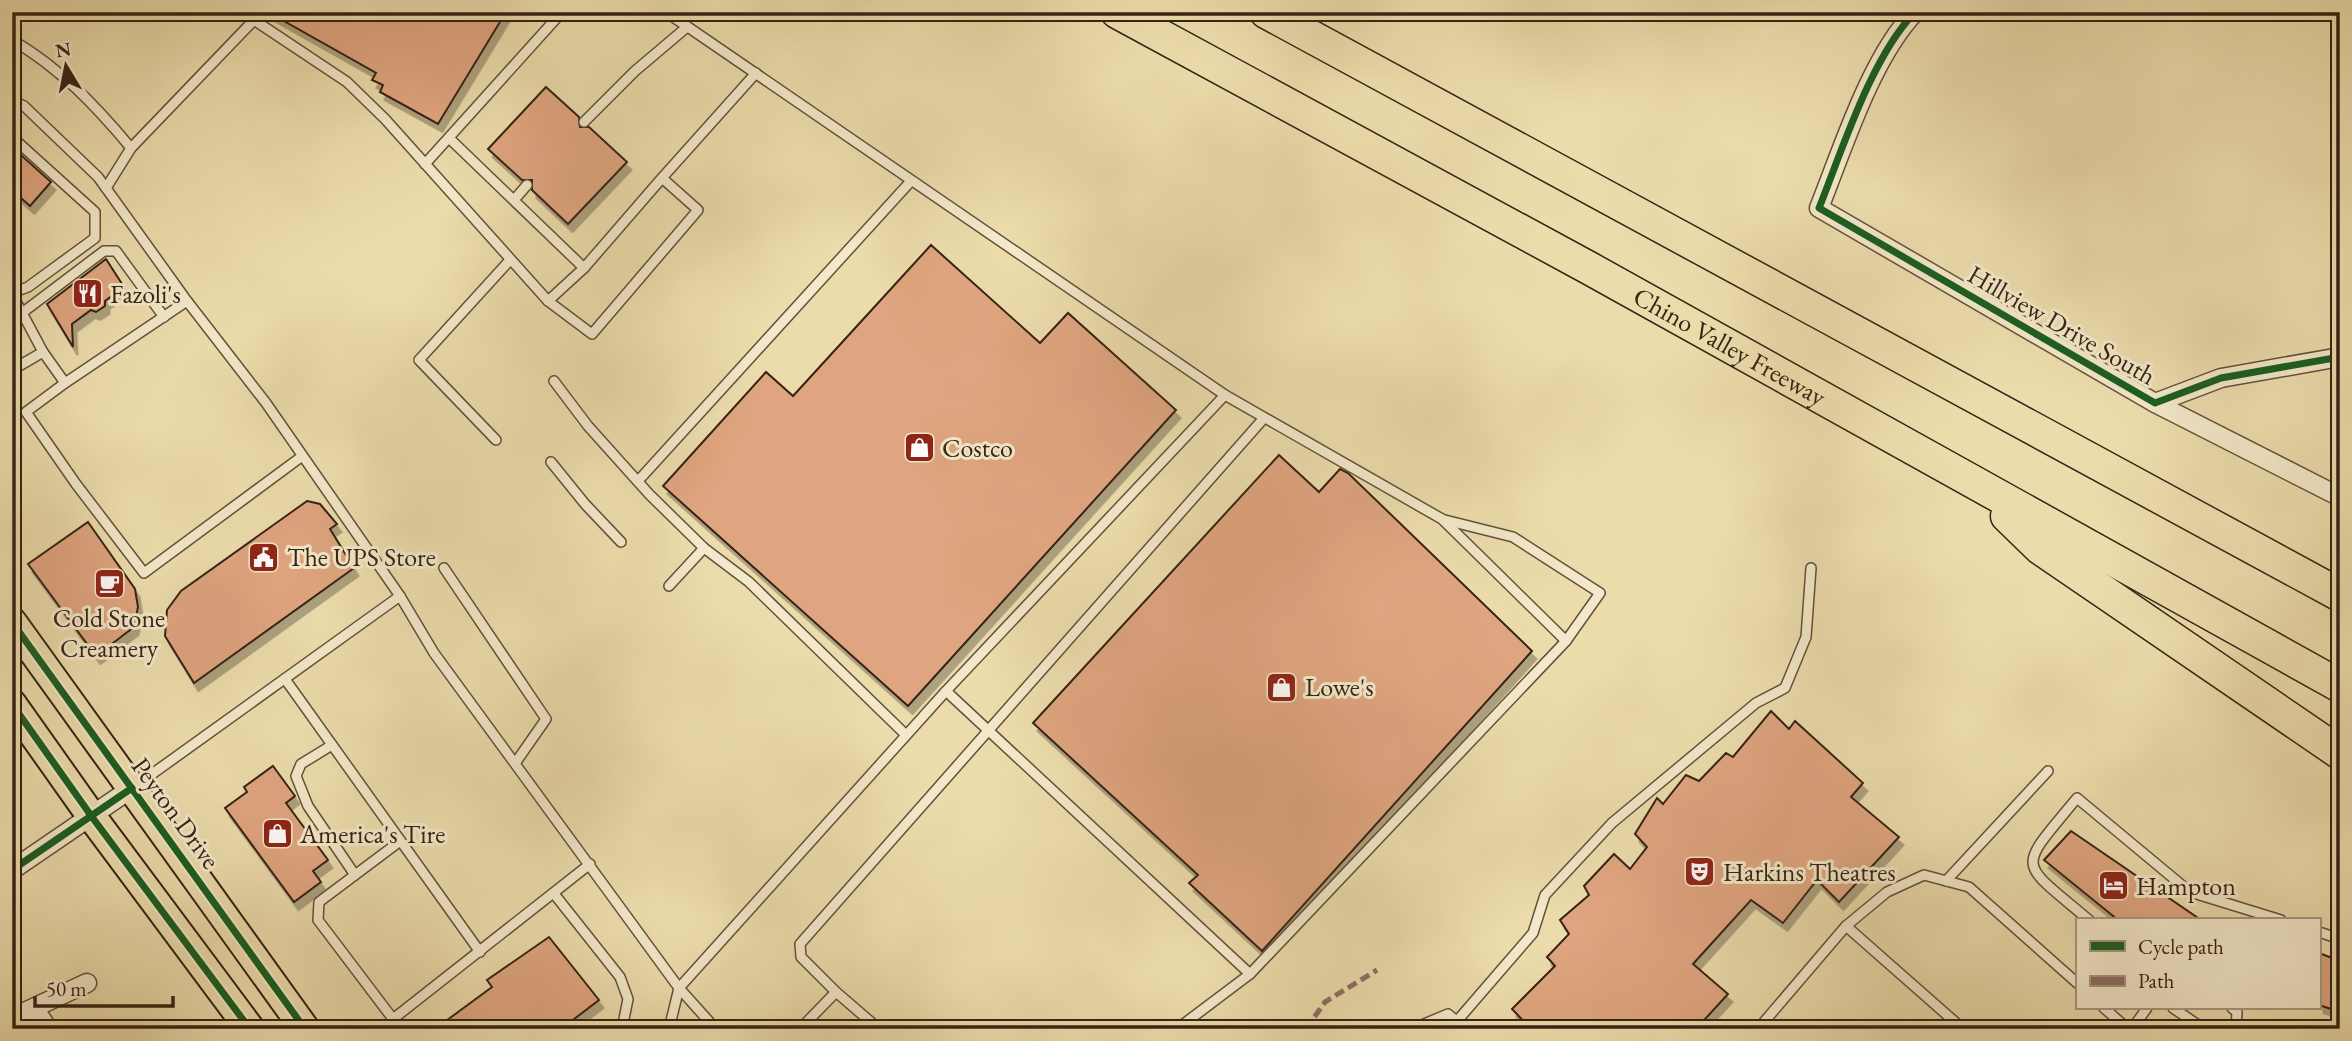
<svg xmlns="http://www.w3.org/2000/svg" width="2352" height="1041" font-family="'EB Garamond',serif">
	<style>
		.building { fill: #dfa580; stroke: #342314; stroke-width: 2; filter: url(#shadow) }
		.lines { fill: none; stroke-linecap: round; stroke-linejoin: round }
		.lane-casing { stroke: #62513a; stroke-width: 12 }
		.street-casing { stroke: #62513a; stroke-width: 21 }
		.primary-casing { stroke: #342314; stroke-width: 32 }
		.highway-casing { stroke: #342314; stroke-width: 35 }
		.lane { stroke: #f3e8c9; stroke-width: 9 }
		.street { stroke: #f3e8c9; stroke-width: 18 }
		.primary { stroke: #ecdcac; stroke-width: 28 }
		.highway { stroke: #ecdcac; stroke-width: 32 }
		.quiet { stroke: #8d6e63; stroke-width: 5; stroke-dasharray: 10 5; stroke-linecap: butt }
		.cycleway-casing { stroke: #f3e8c9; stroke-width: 11 }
		.cycleway { stroke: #1b5e20; stroke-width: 7 }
		.labels { text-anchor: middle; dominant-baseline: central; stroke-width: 6; stroke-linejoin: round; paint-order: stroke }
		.poi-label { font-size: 26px; fill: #342314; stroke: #f3e8c9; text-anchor: start }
		.street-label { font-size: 26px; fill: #342314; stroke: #f3e8c9 }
	</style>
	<defs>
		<filter id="shadow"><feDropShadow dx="4.5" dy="8" stdDeviation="0" flood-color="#0004"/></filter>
	</defs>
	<rect width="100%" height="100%" fill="#ecdcac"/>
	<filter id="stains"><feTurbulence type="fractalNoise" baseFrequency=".00286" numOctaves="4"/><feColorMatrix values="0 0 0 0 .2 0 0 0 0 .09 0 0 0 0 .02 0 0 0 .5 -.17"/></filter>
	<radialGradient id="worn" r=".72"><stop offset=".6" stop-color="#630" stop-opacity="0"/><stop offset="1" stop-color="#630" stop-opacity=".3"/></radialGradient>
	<g class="building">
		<path d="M268 12H506L438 124 380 92 383 85 372 80 376 73Z"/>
		<path d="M546 87 579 117 580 127H589L627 162 568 224 532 190V180H522L488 149Z"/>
		<path d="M12 147 51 182 30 206 12 190Z"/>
		<path d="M931 245 1040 343 1068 313 1176 410 908 706 663 486 766 372 793 396Z"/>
		<path d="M106 259 124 287 105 301V306L96 312 91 310 72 324 73 347 47 304Z"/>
		<path d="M1279 455 1319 492 1340 469 1348 473 1532 651 1262 951 1189 883 1198 875 1033 723Z"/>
		<path d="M307 501 320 504 337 524 330 529 354 568 194 683 165 636 167 610 181 591Z"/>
		<path d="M88 522 135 589 138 607 134 627 96 656 28 564Z"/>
		<path d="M1771 711 1789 729 1795 721 1863 783 1851 797 1899 837 1839 902 1817 880 1783 923 1751 900 1693 964 1728 994 1696 1029H1531L1512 1009 1555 966 1547 957 1569 934 1560 920 1589 895 1584 886 1614 854 1630 869 1647 847 1635 834 1657 798 1663 804 1686 775 1699 781 1726 753 1733 757Z"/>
		<path d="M273 766 295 796 286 803 328 860 313 871 321 882 294 902 225 808 247 792 244 787Z"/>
		<path d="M2071 831 2201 920H2118L2044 860Z"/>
		<path d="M549 937 599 1000 561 1029H435L492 987 487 980Z"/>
		<path d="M2319 953 2340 961V1012L2319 1005Z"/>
	</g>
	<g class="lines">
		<defs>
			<g id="lane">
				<path d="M243 12 254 20"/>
				<path d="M666 12 1225 395 1442 519 1566 641"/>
				<path d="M12 40C59 67 97 107 131 148"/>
				<path d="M12 100 24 106 98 177 187 301 266 403 400 596 434 653 679 988 714 1027 725 1029"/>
				<path d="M584 122 635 71 687 27"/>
				<path d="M12 137 95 212V238L28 287 12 293"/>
				<path d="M449 138 584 268"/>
				<path d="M425 164 562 12"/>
				<path d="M662 178 584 268 548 301 592 334 698 210 662 178 756 73"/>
				<path d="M106 188 131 148 254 20 347 82 385 119 548 301"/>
				<path d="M514 200 527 185"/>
				<path d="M12 294 43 352 65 383 187 301"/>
				<path d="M22 313 104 251H116L164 317"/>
				<path d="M12 370 43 352"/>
				<path d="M554 381 588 426 649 494 704 548 749 582 906 735"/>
				<path d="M65 383 26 412 76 484 144 573 301 457"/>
				<path d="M496 440 419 360 510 260"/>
				<path d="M551 462 585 504 621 542"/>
				<path d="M638 481 911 181"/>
				<path d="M444 568 546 719 516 762"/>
				<path d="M669 586 704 548"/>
				<path d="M285 679 480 952"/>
				<path d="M946 691 1250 974 1177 1029"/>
				<path d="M332 745 301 764 296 776 308 806 355 875"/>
				<path d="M134 787 400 596"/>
				<path d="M1946 881 2048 771"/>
				<path d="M555 895 620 977 628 999 622 1029"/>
				<path d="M2089 920C2017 859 2016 872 2077 798L2190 892 2281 920"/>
				<path d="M1846 926 1963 1029"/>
				<path d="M2319 932 2340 939"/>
				<path d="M1250 974 1566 641 1600 593 1513 537 1445 520"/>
				<path d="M836 992 801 957 800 944 1264 418"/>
				<path d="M2104 1008 2128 1029"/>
				<path d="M2173 1008 2204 1029"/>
				<path d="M2232 1008 2237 1012 2236 1029"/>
				<path d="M393 1019 590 864"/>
				<path d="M1457 1021 1533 933 1545 895 1612 823 1756 703 1785 688 1806 637 1811 568"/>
				<path d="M395 1029 393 1019 318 920 319 902 399 842"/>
				<path d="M669 1029 679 988 946 691 1225 395"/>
				<path d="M791 1029 802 1027 836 992 879 1029"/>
				<path d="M1412 1029 1448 1014 1466 1029"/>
				<path d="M1758 1029 1846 926 1887 892 1924 875 1969 887 2077 983"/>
				<path d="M2132 1029 2147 1008"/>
				<path d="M2335 1029 2340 1023"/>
			</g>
			<g id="street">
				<path d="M1915 12C1871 58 1843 148 1819 208L2155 403 2221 378 2340 357"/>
				<path d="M2155 403 2340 497"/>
				<path d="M12 870 132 788"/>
				<path d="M34 1008 48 1029"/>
				<path d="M12 1018 87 983"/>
			</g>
			<g id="primary">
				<path d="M12 622 305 1029"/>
				<path d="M12 704 92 817 250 1029"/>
			</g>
			<g id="highway">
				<path id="s1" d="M1117 12 1589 268 2340 686"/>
				<path d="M1266 12 2340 595"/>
				<path d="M2007 516 2040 548 2340 753"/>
			</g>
		</defs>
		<use href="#lane" class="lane-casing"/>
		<use href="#street" class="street-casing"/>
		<use href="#primary" class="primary-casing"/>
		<use href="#highway" class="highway-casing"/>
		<use href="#lane" class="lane"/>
		<use href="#street" class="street"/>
		<use href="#primary" class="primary"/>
		<use href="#highway" class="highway"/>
		<path class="quiet" d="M1306 1029 1325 1002 1377 970"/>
		<defs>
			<g id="cycleway">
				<path d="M1915 12C1871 58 1843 148 1819 208L2155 403 2221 378 2340 357"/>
				<path d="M12 622 305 1029"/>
				<path d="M12 704 92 817 250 1029"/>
				<path d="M12 870 132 788"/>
			</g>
		</defs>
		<use href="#cycleway" class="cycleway-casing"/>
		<use href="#cycleway" class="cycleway"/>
	</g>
	<defs>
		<symbol id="restaurant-square" viewBox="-11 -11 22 22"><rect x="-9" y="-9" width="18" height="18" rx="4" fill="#8f2418" stroke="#f3e8c9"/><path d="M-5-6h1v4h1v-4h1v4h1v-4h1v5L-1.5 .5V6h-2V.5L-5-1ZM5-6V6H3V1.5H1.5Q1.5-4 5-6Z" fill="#fff"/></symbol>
		<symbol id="shop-square" viewBox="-11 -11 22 22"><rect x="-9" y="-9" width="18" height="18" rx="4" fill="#8f2418" stroke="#f3e8c9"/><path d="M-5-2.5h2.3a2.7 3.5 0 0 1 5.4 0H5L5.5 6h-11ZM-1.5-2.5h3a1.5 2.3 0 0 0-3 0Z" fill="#fff"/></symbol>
		<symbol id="civic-square" viewBox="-11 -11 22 22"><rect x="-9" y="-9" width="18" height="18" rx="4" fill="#8f2418" stroke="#f3e8c9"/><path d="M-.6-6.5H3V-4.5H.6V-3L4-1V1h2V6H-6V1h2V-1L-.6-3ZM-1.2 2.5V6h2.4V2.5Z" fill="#fff"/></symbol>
		<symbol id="cafe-square" viewBox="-11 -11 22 22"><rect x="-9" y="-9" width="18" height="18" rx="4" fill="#8f2418" stroke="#f3e8c9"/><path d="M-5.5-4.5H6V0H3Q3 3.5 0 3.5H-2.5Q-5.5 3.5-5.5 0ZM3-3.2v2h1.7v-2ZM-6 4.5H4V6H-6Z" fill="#fff"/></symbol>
		<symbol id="theatre-square" viewBox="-11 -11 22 22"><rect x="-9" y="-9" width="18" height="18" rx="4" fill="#8f2418" stroke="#f3e8c9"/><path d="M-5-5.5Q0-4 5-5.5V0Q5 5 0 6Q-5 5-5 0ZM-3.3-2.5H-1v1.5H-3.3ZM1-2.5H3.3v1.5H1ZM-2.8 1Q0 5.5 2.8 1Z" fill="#fff"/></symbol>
		<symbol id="hotel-square" viewBox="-11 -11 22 22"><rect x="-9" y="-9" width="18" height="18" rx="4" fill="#8f2418" stroke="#f3e8c9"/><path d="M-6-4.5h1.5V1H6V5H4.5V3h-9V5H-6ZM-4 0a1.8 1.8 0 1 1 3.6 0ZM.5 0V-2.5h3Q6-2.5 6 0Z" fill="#fff"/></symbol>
	</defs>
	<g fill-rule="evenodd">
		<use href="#restaurant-square" x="70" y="276" width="35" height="35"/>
		<use href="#shop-square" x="902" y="430" width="35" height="35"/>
		<use href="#civic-square" x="246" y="540" width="35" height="35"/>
		<use href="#cafe-square" x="92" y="566" width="35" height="35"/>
		<use href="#shop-square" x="1264" y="670" width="35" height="35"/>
		<use href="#shop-square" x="260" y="816" width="35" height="35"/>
		<use href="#theatre-square" x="1682" y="854" width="35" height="35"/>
		<use href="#hotel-square" x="2096" y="868" width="35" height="35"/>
	</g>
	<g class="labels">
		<g class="poi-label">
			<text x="110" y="294">Fazoli's</text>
			<text x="942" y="448">Costco</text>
			<text x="287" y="557">The UPS Store</text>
			<text x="109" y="618" text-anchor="middle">Cold Stone<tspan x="109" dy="30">Creamery</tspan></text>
			<text x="1305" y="687">Lowe's</text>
			<text x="300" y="834">America's Tire</text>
			<text x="1723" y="872">Harkins Theatres</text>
			<text x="2136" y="886">Hampton</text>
		</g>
		<g class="street-label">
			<text transform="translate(2062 325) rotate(30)">Hillview Drive South</text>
			<text stroke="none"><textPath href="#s1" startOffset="698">Chino Valley Freeway</textPath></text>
			<text transform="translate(176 813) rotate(54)">Peyton Drive</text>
		</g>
	</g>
	<rect width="2352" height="1041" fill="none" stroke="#ecdcac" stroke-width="42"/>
	<rect x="14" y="14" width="2324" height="1013" fill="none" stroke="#342314" stroke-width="3.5"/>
	<rect x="21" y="21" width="2310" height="999" fill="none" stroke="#342314" stroke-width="2"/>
	<rect x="2076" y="918" width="245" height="91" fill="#f3e8c9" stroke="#a79981" stroke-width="2"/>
	<rect x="2090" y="941" width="35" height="10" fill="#1b5e20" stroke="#a79981" stroke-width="2"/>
	<text x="2138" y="954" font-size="21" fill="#342314">Cycle path</text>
	<rect x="2090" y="976" width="35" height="10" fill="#8d6e63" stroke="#a79981" stroke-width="2"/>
	<text x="2138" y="988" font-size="21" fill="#342314">Path</text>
	<g transform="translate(66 66) rotate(350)" stroke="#f3e8c9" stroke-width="5" paint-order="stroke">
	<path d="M0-5L12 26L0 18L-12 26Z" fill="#342314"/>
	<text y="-10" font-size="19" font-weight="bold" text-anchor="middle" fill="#342314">N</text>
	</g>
	<path d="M35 996v10h138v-10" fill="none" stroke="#342314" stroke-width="3.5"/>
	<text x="46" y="996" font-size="21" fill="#342314" stroke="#f3e8c9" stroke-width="5" paint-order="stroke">50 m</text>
	<rect width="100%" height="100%" filter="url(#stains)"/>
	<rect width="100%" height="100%" fill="url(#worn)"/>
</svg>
